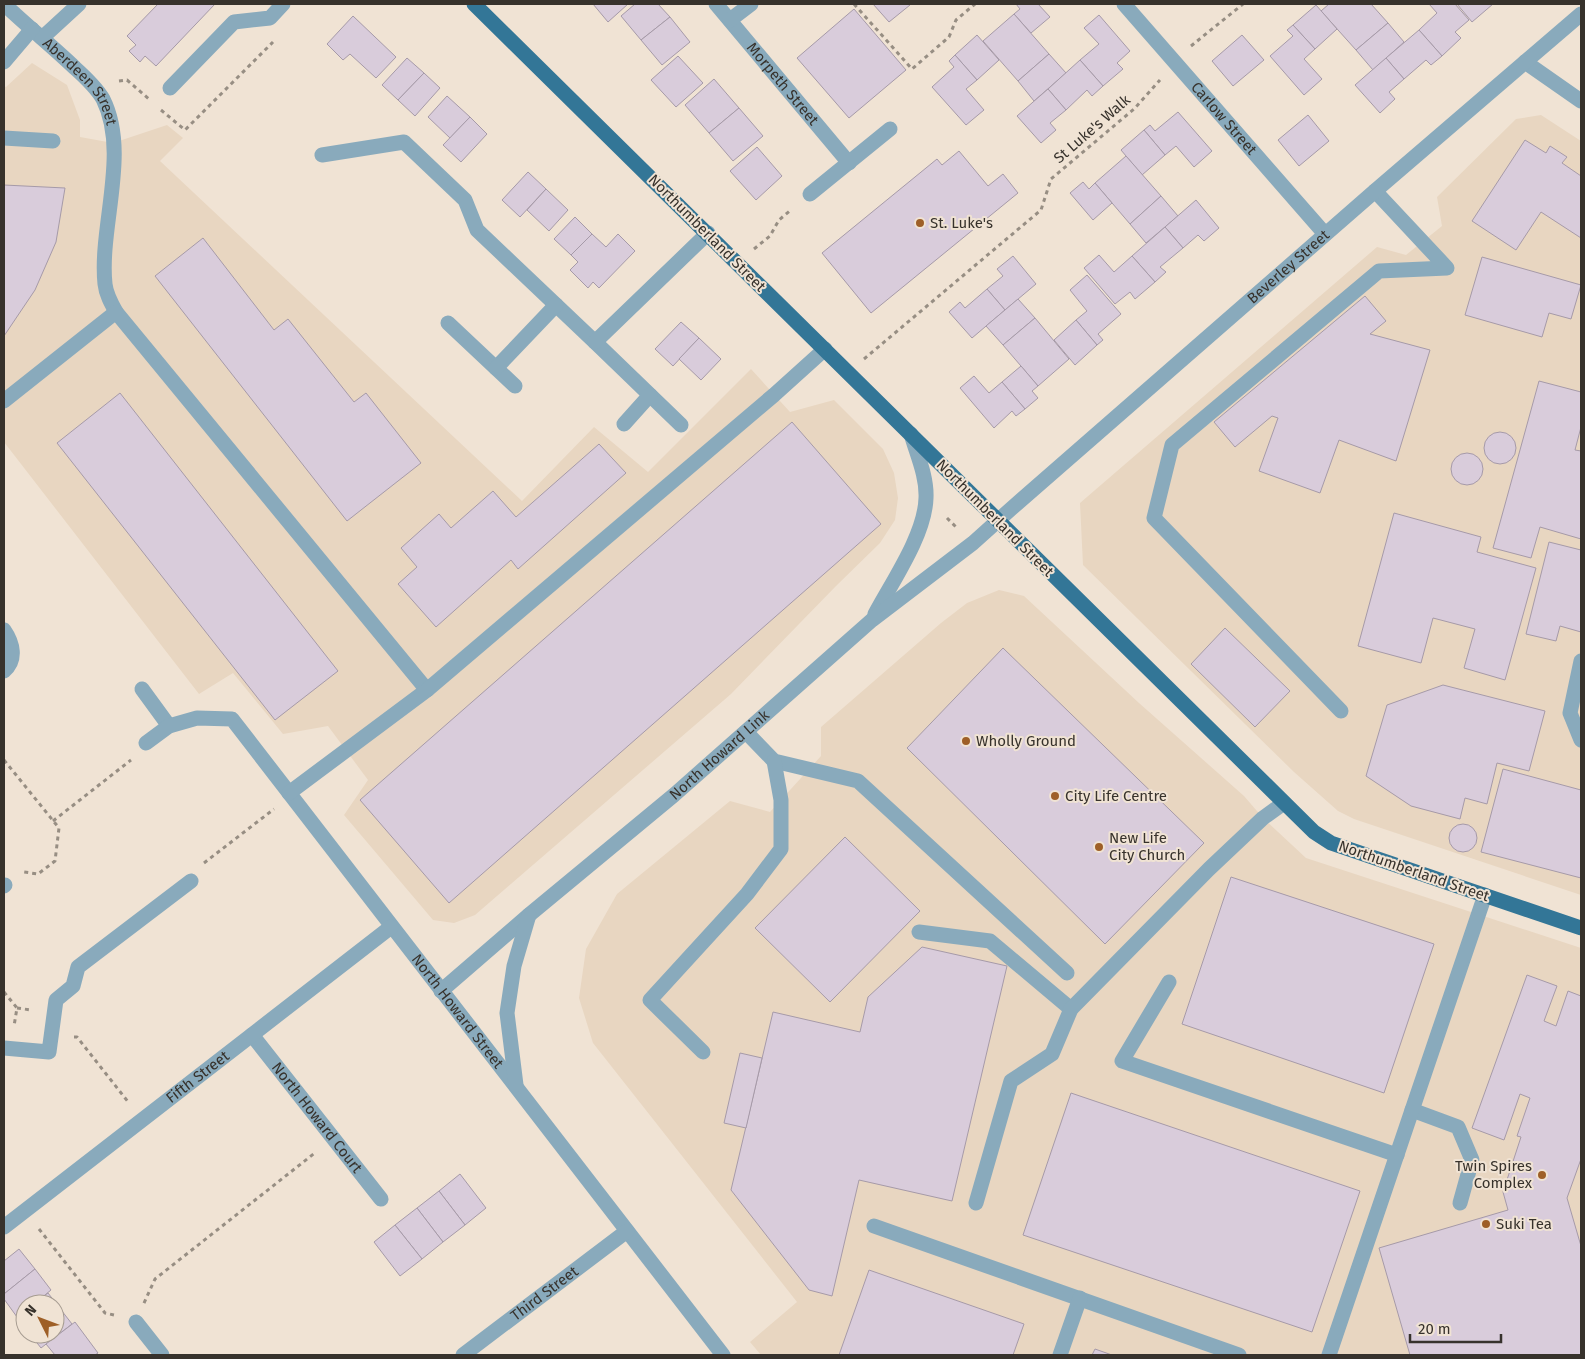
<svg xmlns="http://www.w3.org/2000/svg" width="1585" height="1359" font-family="'Fira Sans',sans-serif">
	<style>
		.built { fill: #e8d6c1 }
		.building { fill: #d9ccdb; stroke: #a69aa8 }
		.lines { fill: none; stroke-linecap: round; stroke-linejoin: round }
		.path { stroke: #978e83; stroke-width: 3; stroke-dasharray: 4 4; stroke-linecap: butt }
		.minor { stroke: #89aabc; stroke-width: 15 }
		.major { stroke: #337697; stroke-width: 15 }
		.poi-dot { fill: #9e5f27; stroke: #f0e3d4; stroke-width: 2 }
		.labels { text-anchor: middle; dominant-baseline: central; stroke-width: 4; stroke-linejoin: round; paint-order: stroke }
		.street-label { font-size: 15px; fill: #37322c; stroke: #f0e3d4 }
		.poi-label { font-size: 15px; fill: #37322c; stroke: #f0e3d4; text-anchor: start }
	</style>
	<rect width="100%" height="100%" fill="#f0e3d4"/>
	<g class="built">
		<path d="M32 63 67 85 80 120V137L113 143 167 125 183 138 160 161 522 501 594 427 648 472 751 369 790 412 834 400 883 449 894 473 898 498 895 520 880 543 836 586 731 694 475 915 454 923 433 920 344 815 368 780 328 726 283 734 233 673 199 694 4 442V86L6 87Z"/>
		<path d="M1541 115 1581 141V895L1354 819 1338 811 1294 772 1083 565 1080 503 1377 247 1406 255 1442 226 1437 197 1516 119Z"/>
		<path d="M999 590 1024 596 1139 703 1244 796 1263 818 1306 858 1581 948V1355H761L750 1342 797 1302 593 1043 579 998 586 949 617 894 730 801 770 812 821 756V727L941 623 967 603Z"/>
	</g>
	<g class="building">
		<path d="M158 4H215L156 66 145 56 140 62 129 51 136 45 127 36Z"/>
		<path d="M593 4H628L608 22Z"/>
		<path d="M635 4H658L670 17 641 40 621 16Z"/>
		<path d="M873 4H909L910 5 889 22Z"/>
		<path d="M1016 4H1038L1050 17 1031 33 1014 14 1020 9Z"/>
		<path d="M1329 4H1371L1388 23 1356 50 1321 11Z"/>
		<path d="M1429 4H1455L1469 20 1455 32 1461 38 1442 56 1419 30 1437 13Z"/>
		<path d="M1457 4H1493L1472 22Z"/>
		<path d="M1316 5 1337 29 1315 49 1293 25Z"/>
		<path d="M854 9 906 70 849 118 797 58Z"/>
		<path d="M1014 14 1049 54 1018 81 983 41Z"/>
		<path d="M1099 15 1130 51 1117 63 1123 69 1103 86 1080 60 1099 44 1084 28Z"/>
		<path d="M353 16 396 57 376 78 350 54 343 60 327 44Z"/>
		<path d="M670 17 690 42 662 65 641 40Z"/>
		<path d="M1388 23 1404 42 1373 70 1356 50Z"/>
		<path d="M1293 25 1315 49 1304 59 1322 79 1304 95 1270 56 1293 36 1287 30Z"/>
		<path d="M1419 30 1442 56 1431 65 1426 60 1404 79 1386 58Z"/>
		<path d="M977 35 999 60 977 80 955 55Z"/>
		<path d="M1242 35 1264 60 1233 86 1212 61Z"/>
		<path d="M1049 54 1066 73 1034 101 1018 81Z"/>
		<path d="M955 55 977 80 966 89 984 110 966 125 932 87 954 67 949 61Z"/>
		<path d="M678 56 703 83 676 107 651 80Z"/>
		<path d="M407 58 424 73 398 100 382 85Z"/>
		<path d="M1386 58 1404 79 1389 92 1395 99 1380 113 1355 85Z"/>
		<path d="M1080 60 1103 86 1092 96 1087 90 1066 110 1048 89Z"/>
		<path d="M424 73 440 88 415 116 398 100Z"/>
		<path d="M714 79 739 108 709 133 685 105Z"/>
		<path d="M1048 89 1066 110 1050 123 1056 130 1041 143 1017 116Z"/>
		<path d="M447 96 470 117 450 138 428 117Z"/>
		<path d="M739 108 763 136 733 161 709 133Z"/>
		<path d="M1178 112 1212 151 1194 167 1176 146 1165 155 1144 130 1150 125 1155 131Z"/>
		<path d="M1308 115 1329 141 1299 166 1278 140Z"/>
		<path d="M470 117 487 134 461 162 443 145Z"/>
		<path d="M1144 130 1165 155 1142 175 1121 150Z"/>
		<path d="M1525 140 1546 153 1550 146 1567 157 1562 163 1581 176V238L1541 212 1516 250 1472 221Z"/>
		<path d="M757 147 782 176 756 200 730 171Z"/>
		<path d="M959 151 988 186 1003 174 1018 193 871 313 822 253 937 159 942 165Z"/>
		<path d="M1126 156 1161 196 1130 224 1095 183Z"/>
		<path d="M528 172 546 189 520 217 502 200Z"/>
		<path d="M1083 182 1089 189 1095 183 1112 203 1093 220 1070 193Z"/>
		<path d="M4 185 65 188 56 242 35 290 4 336Z"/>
		<path d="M546 189 568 210 549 231 527 210Z"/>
		<path d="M1161 196 1178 216 1146 243 1130 224Z"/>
		<path d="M1196 200 1219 228 1204 241 1198 235 1183 248 1165 227Z"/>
		<path d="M575 217 592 234 571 255 554 239Z"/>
		<path d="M1165 227 1183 248 1160 267 1166 272 1155 282 1132 256Z"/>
		<path d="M592 234 606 247 618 234 635 251 599 288 593 282 588 288 570 270 578 262 571 255Z"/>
		<path d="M203 238 274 330 288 319 354 402 366 393 421 463 347 521 155 276Z"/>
		<path d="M1099 255 1114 272 1132 256 1155 282 1135 299 1130 292 1115 304 1084 268Z"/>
		<path d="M1013 256 1036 284 1005 310 987 289 1003 276 997 269Z"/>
		<path d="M1482 257 1581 285 1571 319 1549 313 1542 337 1465 315Z"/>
		<path d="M1087 275 1121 314 1098 334 1103 340 1097 345 1076 320 1087 311 1070 290Z"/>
		<path d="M987 289 1005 310 972 338 949 312 960 302 965 308Z"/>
		<path d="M1365 296 1386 321 1370 334 1430 350 1396 461 1339 440 1320 493 1259 471 1278 418 1272 416 1235 447 1214 422Z"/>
		<path d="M1018 299 1035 318 1003 345 986 326Z"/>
		<path d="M1035 318 1069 359 1038 386 1003 345Z"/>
		<path d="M1076 320 1097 345 1075 365 1054 340Z"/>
		<path d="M681 322 699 338 673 366 655 349Z"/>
		<path d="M699 338 721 359 701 380 679 359Z"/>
		<path d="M1021 366 1038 386 1032 391 1038 398 1025 409 1002 382Z"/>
		<path d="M974 376 989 393 1002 382 1025 409 1016 416 1012 411 994 428 960 388Z"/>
		<path d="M1539 381 1581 392V427L1575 450 1581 451V539L1540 527 1531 558 1493 548Z"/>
		<path d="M120 393 338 671 275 720 57 443Z"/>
		<path d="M792 422 881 524 449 903 360 800Z"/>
		<circle cx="1500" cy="448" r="16"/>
		<path d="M599 444 626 473 518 569 511 560 436 627 398 584 417 567 401 548 439 514 451 528 493 491 516 517Z"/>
		<circle cx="1467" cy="469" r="16"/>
		<path d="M1394 513 1481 537 1477 552 1536 568 1505 680 1464 668 1475 629 1433 618 1421 663 1358 646Z"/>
		<path d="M1549 542 1581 550V632L1560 626 1556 641 1526 634Z"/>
		<path d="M1225 628 1290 691 1255 727 1191 664Z"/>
		<path d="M1003 648 1204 843 1105 944 907 748Z"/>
		<path d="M1443 685 1545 711 1529 771 1497 763 1487 804 1465 798 1460 819 1411 806 1366 776 1387 705Z"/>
		<path d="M1503 769 1581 790V878L1481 852Z"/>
		<circle cx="1463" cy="838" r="14"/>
		<path d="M845 837 920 911 830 1002 755 928Z"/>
		<path d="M1231 877 1434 944 1384 1093 1182 1024Z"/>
		<path d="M922 947 1007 966 952 1201 859 1180 832 1296 809 1290 731 1190 773 1012 860 1032 868 997Z"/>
		<path d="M1527 975 1557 986 1544 1021 1556 1026 1568 991 1581 996V1159L1567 1198 1581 1246V1355H1410L1379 1248 1508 1210 1503 1192 1521 1137 1517 1136 1530 1098 1520 1094 1504 1140 1472 1128Z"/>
		<path d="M740 1053 762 1058 746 1128 724 1123Z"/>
		<path d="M1071 1093 1360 1191 1312 1332 1023 1235Z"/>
		<path d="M460 1174 486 1208 465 1225 439 1191Z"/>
		<path d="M439 1191 465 1225 443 1242 417 1208Z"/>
		<path d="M417 1208 443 1242 422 1259 395 1225Z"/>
		<path d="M395 1225 422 1259 400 1276 374 1242Z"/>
		<path d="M19 1249 35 1269 4 1294V1261Z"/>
		<path d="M35 1269 51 1290 34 1304H25V1311L17 1317 4 1299V1294Z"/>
		<path d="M869 1270 1024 1324 1013 1355H839Z"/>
		<path d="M48 1293 72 1324 41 1348 30 1334H55V1304H34Z"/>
		<path d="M25 1311V1327L17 1317Z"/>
		<path d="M75 1322 98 1353 95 1355H55L46 1344Z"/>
		<path d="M1095 1349 1112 1355H1092Z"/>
	</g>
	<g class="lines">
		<g class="path">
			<path d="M854 4 912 69 949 37 956 20 975 4"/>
			<path d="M1191 46 1243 4"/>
			<path d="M119 81 127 80 149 99"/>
			<path d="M161 110 185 130 273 42"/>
			<path d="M754 249 770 236 779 220 792 209"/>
			<path d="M864 359 1041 210 1051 179 1134 109 1160 80"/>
			<path d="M947 518 957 528"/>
			<path d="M4 760 59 828 55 861 38 874 24 872"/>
			<path d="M53 821 131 760"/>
			<path d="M204 863 274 809"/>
			<path d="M4 992 17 1008 14 1026"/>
			<path d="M17 1008 31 1010"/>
			<path d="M74 1037H77L129 1103"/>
			<path d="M39 1229 105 1313 114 1315"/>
			<path d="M144 1303 155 1279 316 1152"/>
		</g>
		<g class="minor">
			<path id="s1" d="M4 4C27 26 52 46 75 68 85 77 96 87 103 99 130 153 99 227 105 284 106 294 111 303 116 312"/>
			<path id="s2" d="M716 4 849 163"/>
			<path id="s3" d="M1124 4 1325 234"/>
			<path d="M730 20 751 4"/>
			<path d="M42 38 79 4"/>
			<path d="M4 62 32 29"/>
			<path d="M1525 62 1581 101"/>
			<path d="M170 88 234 22 270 18 283 4"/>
			<path d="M4 138 53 141"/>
			<path d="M322 155 404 142 465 200 477 230 595 342 681 425"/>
			<path d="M810 194 890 129"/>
			<path d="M448 323 515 386"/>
			<path d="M595 342 708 233"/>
			<path d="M496 368 556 305"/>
			<path d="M4 401 116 312 427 690"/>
			<path d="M624 424 650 395"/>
			<path d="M875 614C892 582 925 535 926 498 927 476 917 455 911 434"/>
			<path d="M4 630C13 643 17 660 4 671"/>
			<path d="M1581 661 1570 713 1581 740"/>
			<path d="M142 689 169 726"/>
			<path d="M1341 711 1154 518 1172 445 1379 271 1447 268 1375 191"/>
			<path d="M746 732 774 761 858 781 1067 973"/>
			<path id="s4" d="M146 743 169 726 197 718 232 719 723 1355"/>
			<path d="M289 793 427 690 774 395 825 349"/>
			<path d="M4 886 5 885"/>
			<path d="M919 932 990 941 1071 1009"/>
			<path d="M1169 982 1122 1061 1397 1155"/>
			<path id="s5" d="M441 991 529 915 674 795 872 620 973 543 1012 508 1375 191 1581 14"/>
			<path id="s6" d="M252 1035 381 1199"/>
			<path d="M4 1048 49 1052 56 1000 73 986 78 967 191 881"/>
			<path d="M703 1052 650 1000 747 894 781 849V800L774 761"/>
			<path d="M516 1085 507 1013 514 966 529 915"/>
			<path d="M1412 1110 1458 1127 1472 1160 1460 1203"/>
			<path d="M976 1203 1011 1081 1052 1054 1071 1009 1209 869 1263 818 1284 803"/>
			<path d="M874 1226 1239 1355"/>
			<path id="s7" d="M4 1227 391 927"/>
			<path d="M136 1322 162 1355"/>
			<path id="s8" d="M463 1355 627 1231"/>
			<path d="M1060 1355 1080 1298"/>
			<path d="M1329 1355 1485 895"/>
		</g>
		<path class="major" d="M474 4 1314 832 1331 843 1581 928"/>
	</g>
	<g class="poi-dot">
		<circle cx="920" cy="223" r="5"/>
		<circle cx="966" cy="741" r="5"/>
		<circle cx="1055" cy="796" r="5"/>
		<circle cx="1099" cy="847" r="5"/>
		<circle cx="1542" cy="1175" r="5"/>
		<circle cx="1486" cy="1224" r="5"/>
	</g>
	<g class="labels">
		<g class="street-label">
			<text stroke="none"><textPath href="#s2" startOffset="104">Morpeth Street</textPath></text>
			<text stroke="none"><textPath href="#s1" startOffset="110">Aberdeen Street</textPath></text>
			<text stroke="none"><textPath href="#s3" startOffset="152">Carlow Street</textPath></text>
			<text transform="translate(1092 129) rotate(-41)">St Luke's Walk</text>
			<text transform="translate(707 233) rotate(45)">Northumberland Street</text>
			<text stroke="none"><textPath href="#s5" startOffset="1115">Beverley Street</textPath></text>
			<text transform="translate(995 518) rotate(45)">Northumberland Street</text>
			<text stroke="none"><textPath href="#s5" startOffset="365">North Howard Link</textPath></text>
			<text transform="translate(1414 871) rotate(19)">Northumberland Street</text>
			<text stroke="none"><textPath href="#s4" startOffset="462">North Howard Street</textPath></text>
			<text stroke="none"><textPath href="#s7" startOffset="245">Fifth Street</textPath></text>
			<text stroke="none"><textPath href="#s6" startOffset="105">North Howard Court</textPath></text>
			<text stroke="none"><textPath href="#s8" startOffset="102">Third Street</textPath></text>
		</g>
		<g class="poi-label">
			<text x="930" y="223">St. Luke's</text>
			<text x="976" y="741">Wholly Ground</text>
			<text x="1065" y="796">City Life Centre</text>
			<text x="1109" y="838">New Life<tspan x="1109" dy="17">City Church</tspan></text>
			<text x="1532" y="1166" text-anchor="end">Twin Spires<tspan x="1532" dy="17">Complex</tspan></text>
			<text x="1496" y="1224">Suki Tea</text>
		</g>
	</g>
	<rect width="1585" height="1359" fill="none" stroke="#37322c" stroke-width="10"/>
	<g transform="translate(40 1319) rotate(312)"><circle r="24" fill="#f0e3d4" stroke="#a69c91"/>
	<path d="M0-4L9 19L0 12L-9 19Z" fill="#9e5f27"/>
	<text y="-8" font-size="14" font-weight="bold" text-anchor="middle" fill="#37322c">N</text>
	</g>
	<path d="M1410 1334v8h91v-8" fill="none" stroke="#37322c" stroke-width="2.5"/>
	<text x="1418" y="1334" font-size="15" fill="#37322c" stroke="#f0e3d4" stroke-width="4" paint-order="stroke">20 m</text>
</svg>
